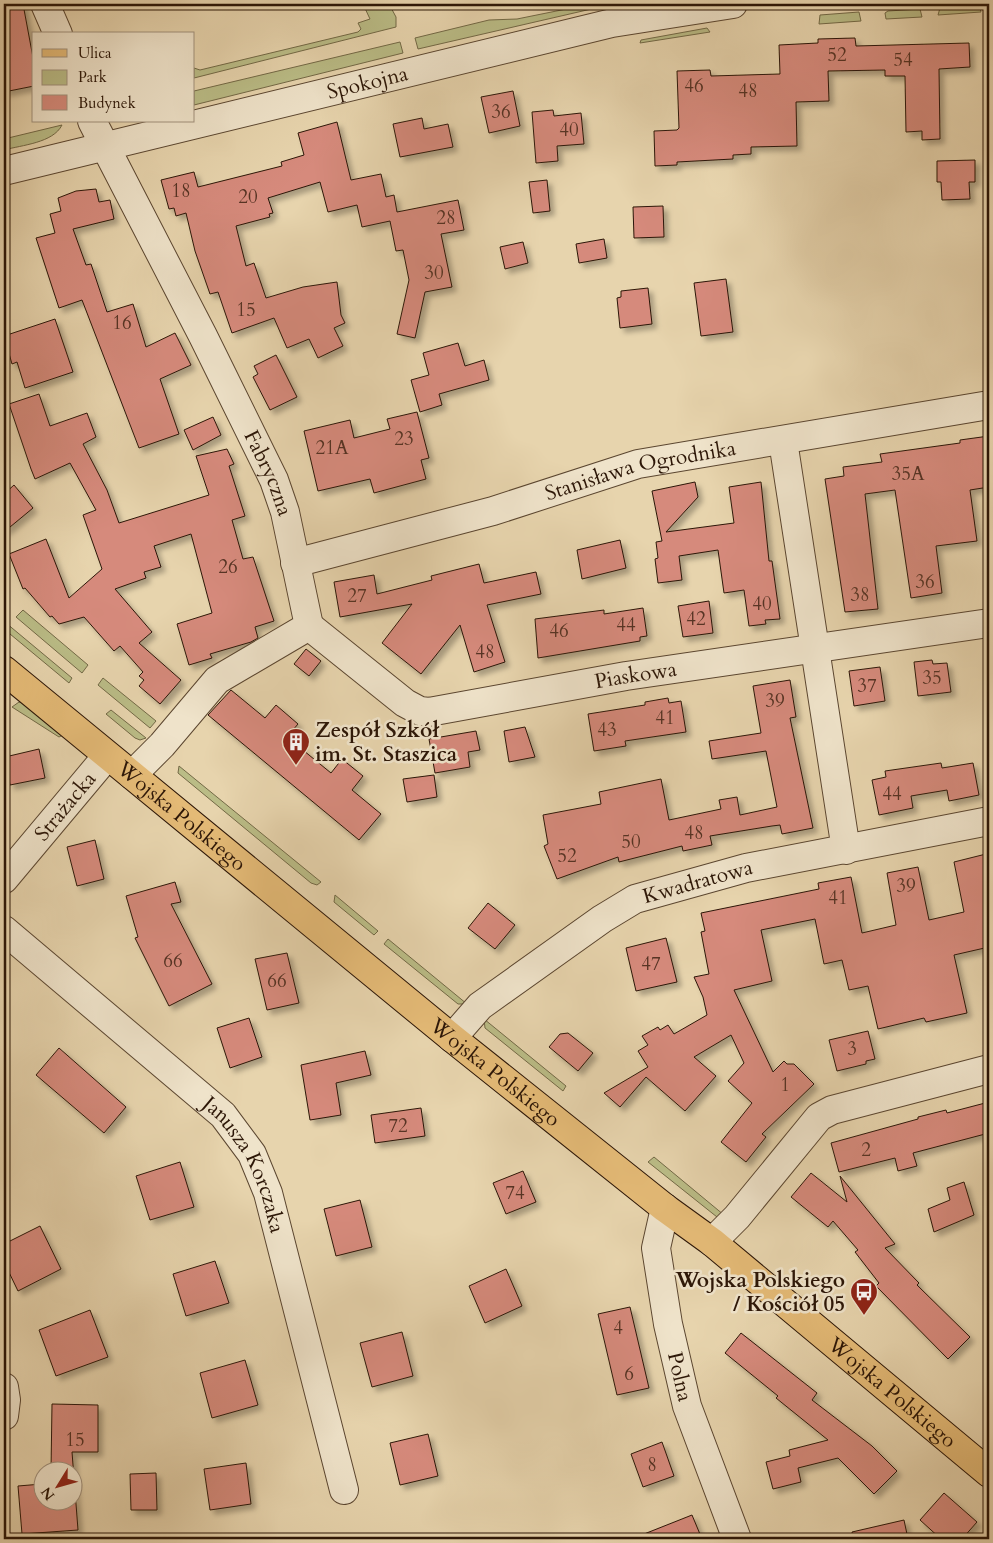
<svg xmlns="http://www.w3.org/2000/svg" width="993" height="1543" font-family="Cardo,serif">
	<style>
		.green { fill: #babc86; stroke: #736946 }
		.building { fill: #d68a7b; stroke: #2c1607; filter: url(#shadow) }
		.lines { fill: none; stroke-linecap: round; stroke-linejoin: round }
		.minor-casing { stroke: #5b4630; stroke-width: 30 }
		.major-casing { stroke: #2c1607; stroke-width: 30 }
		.minor { stroke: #efe3ca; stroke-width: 28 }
		.major { stroke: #e4ba76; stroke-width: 28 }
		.labels { text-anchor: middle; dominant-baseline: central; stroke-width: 5; stroke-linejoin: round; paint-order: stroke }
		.number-label { font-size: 19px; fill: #563324 }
		.street-label { font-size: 21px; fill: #2c1607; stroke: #efe3ca }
		.poi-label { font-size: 21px; font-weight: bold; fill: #2c1607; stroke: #efe3ca; text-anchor: start }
	</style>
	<defs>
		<filter id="shadow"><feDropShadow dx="4.5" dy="4.5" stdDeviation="2.5" flood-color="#0004"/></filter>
	</defs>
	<rect width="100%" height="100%" fill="#e7d4ad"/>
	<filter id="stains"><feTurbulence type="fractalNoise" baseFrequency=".004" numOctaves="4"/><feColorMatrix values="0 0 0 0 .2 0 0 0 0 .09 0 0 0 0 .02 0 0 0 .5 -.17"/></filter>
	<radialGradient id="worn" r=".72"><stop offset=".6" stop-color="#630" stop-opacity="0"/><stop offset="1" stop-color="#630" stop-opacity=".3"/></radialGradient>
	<g class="green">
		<path d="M363 4H389L396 17V27L194 78V68L200 70 358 32 361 29 358 23 370 19Z"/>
		<path d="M591 4H613L418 49 415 38 489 20 517 19Z"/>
		<path d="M979 6 981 12 938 15 940 8Z"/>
		<path d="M920 9 922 17 886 19 885 13 888 11Z"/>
		<path d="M859 12 861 21 819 24 820 15Z"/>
		<path d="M707 28 710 32 640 43 641 40Z"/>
		<path d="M400 42 403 53 194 105V91Z"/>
		<path d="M62 125C53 143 22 145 4 150V139Z"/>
		<path d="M23 610 88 665 82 673 16 617Z"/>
		<path d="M6 623 72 678 69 683 4 629Z"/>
		<path d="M103 678 156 721 150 728 98 685Z"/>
		<path d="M19 702 23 703 63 735 59 737 12 707Z"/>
		<path d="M111 710 146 738 140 740 135 738 106 714Z"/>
		<path d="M179 766 321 882 317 885 311 883 178 773Z"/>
		<path d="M335 895 378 931 374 935 334 902Z"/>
		<path d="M388 939 467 1004H458L384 944Z"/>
		<path d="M484 1019 566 1086 563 1091 485 1028Z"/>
		<path d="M654 1157 724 1215 717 1217 648 1162Z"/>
	</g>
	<g class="building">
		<path d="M4 4H23L34 63V86L4 92Z"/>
		<path d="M855 38 856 46 969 43 970 67 939 69 940 139 922 140V131L906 132 905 76H885V70L828 71 829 101 796 102 797 146 751 147V154L733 155V159L677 162V165L655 166 654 131 677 130 679 128 677 71 710 70 711 76 780 74 779 45 818 43V39Z"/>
		<path d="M513 91 520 126 489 133 481 97Z"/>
		<path d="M553 110 554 116 581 113 584 144 557 146 558 161 536 163 532 112Z"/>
		<path d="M422 118 424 129 448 124 453 147 400 157 393 124Z"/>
		<path d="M337 122 351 180 381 174 386 197 394 195 397 212 458 200 464 230 441 234 452 287 425 292 415 338 397 334 409 280 403 250 396 251 390 221 362 227 357 205 328 212 320 182 268 198 273 213 269 214 270 217 236 226 246 266 254 263 266 298 303 287 337 282 341 315 345 323 334 328 343 346 318 358 309 339 287 348 274 318 232 333 218 292 210 294 195 251 186 213 176 216 174 208 169 209 161 180 194 172 198 187 282 166 281 162 304 155 298 133Z"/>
		<path d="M975 160V182H969L970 199 942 200 941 182H937V161Z"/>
		<path d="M547 180 550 211 533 213 529 182Z"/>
		<path d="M96 189 99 202 110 200 114 219 73 229 86 265 91 264 107 312 133 304 146 347 175 333 191 365 160 379 179 434 139 448 82 300 59 308 36 238 55 233 50 214 61 211 58 198 76 191Z"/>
		<path d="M663 206 664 237 634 238 633 207Z"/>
		<path d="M604 239 607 258 579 263 576 244Z"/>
		<path d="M523 242 528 263 505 269 500 247Z"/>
		<path d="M726 279 733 332 701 336 694 283Z"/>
		<path d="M648 288 652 324 620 328 617 298 621 297V291Z"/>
		<path d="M55 319 73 372 25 388 17 362 12 364 4 336Z"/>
		<path d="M458 343 465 366 484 360 489 380 439 394 442 405 420 412 411 380 429 375 423 353Z"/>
		<path d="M276 355 297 397 270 410 253 377 258 374 254 366Z"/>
		<path d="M39 394 50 426 87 413 96 437 83 444 107 490 119 523 209 495 196 456 227 449 234 464 229 466 245 516 232 520 243 559 253 557 274 621 255 627 258 638 251 642 210 654 212 658 189 665 177 624 212 613 191 534 154 546 161 567 144 572 146 578 115 589 152 632 139 643 181 680 160 704 139 686 144 680 139 676 143 672 120 646 114 651 84 617 59 624 52 616 50 617 25 588 23 589 9 554 46 539 69 598 102 569 83 515 96 510 70 463 35 479 31 469 9 404Z"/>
		<path d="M417 412 429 458 421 460 426 479 374 493 370 479 318 491 304 431 350 420 354 438 390 429 387 419Z"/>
		<path d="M213 417 221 435 193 450 184 430Z"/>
		<path d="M989 436V487L970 490 977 541 936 546 942 593 911 598 895 490 865 494 878 609 845 612 825 479 844 476 843 467 882 462 880 454 960 443V440Z"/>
		<path d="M695 482 698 497 666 532 734 523 729 487 761 482 769 561H772L780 619 765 620 766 624 749 626 744 590 724 593 718 550 679 556 682 580 658 583 655 559 658 558 656 542 662 541 652 491Z"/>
		<path d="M14 485 33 508 4 532V494Z"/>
		<path d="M620 540 626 568 582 579 577 550Z"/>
		<path d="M479 564 484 583 536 572 541 594 487 605 505 662 474 672 460 625 421 674 382 643 412 604 340 617 334 582 374 575 377 594 432 580 431 576Z"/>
		<path d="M709 601 713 633 683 637 678 606Z"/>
		<path d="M643 608 647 636 640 637V641L538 658 535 619 604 610V614Z"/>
		<path d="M306 649 321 661 309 676 294 664Z"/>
		<path d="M932 660 933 664 947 663 951 692 918 696 914 662Z"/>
		<path d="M880 667 885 701 854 706 849 671Z"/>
		<path d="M790 680 796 717 790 718 813 828 782 834 780 825 772 826 710 836 712 845 683 851 682 846 619 862 618 857 557 879 544 846 548 844 543 815 601 804 599 792 661 779 669 820 721 809 719 800 737 797 740 815 777 807 766 751 712 759 709 741 761 733 753 686Z"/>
		<path d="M231 690 265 718 276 705 298 724 287 737 331 773 342 759 363 776 352 790 381 814 359 840 208 715Z"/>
		<path d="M668 698 669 703 681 701 686 732 625 741 626 746 594 751 588 714 645 705V702Z"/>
		<path d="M525 727 535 757 509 762 504 731Z"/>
		<path d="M476 731 480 750 468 752 470 767 435 773 429 739Z"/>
		<path d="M39 749 45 778 10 785 5 757Z"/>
		<path d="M941 763 942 768 973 763 979 795 949 801 947 790 911 796 913 808 879 815 872 780 886 777 885 771Z"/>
		<path d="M434 775 437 797 407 802 403 779Z"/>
		<path d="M95 840 104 879 77 886 67 847Z"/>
		<path d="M986 854 989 868V947L954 955 967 1013 926 1022 924 1018 878 1029 868 986 849 990 842 960 824 964 815 919 761 930 772 981 734 990 773 1072 784 1061 787 1064H794L814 1084 762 1134 766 1137 746 1162 721 1142 752 1103 728 1081 744 1063 731 1035 694 1057 716 1076 685 1111 646 1077 620 1107 604 1093 648 1067 638 1051 648 1045 642 1036 658 1027 660 1030 668 1025 674 1034 707 1015 703 997 694 977 709 974 701 932 705 931 701 913 819 889 818 883 851 877 862 933 896 925 887 873 918 867 929 920 964 912 954 862Z"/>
		<path d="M175 882 181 902 171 904 212 984 169 1006 135 938 138 937 126 896Z"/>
		<path d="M488 903 515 925 495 949 468 928Z"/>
		<path d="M666 938 677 982 636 991 626 948Z"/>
		<path d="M287 953 299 1003 267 1010 255 959Z"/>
		<path d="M249 1018 262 1057 230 1068 217 1028Z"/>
		<path d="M868 1031 875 1059 866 1061V1064L837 1071 829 1040Z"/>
		<path d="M568 1033 593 1053 578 1071 549 1047 560 1034Z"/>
		<path d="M59 1048 126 1107 104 1133 36 1075Z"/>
		<path d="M365 1051 371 1075 336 1083 341 1115 310 1120 301 1065Z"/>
		<path d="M989 1102V1133L913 1153 917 1166 898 1171 895 1158 839 1172 831 1143 918 1119V1117L946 1110 947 1113Z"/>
		<path d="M421 1108 425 1136 375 1143 371 1115Z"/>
		<path d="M180 1162 194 1207 150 1220 136 1176Z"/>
		<path d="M523 1171 536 1202 506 1214 493 1183Z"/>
		<path d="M811 1173 847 1202 840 1176 895 1244 885 1248 919 1283 917 1285 970 1337 948 1359 876 1286 879 1283 855 1252 858 1250 833 1221 828 1227 791 1197Z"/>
		<path d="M964 1182 974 1215 934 1232 928 1209 950 1200 947 1188Z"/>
		<path d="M360 1200 372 1247 336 1256 324 1209Z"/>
		<path d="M40 1226 61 1269 18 1291 4 1262V1244Z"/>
		<path d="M215 1261 229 1303 186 1316 173 1274Z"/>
		<path d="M506 1269 522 1306 485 1323 469 1286Z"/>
		<path d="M630 1307 649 1388 617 1395 598 1314Z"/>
		<path d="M90 1310 108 1357 56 1376 39 1330Z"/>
		<path d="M402 1332 413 1376 372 1387 360 1343Z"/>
		<path d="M741 1333 817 1393 812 1400 872 1446 897 1471 874 1494 838 1458 798 1468 801 1482 773 1489 766 1462 790 1456 789 1450 828 1440 776 1398 778 1396 725 1353Z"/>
		<path d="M245 1360 258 1405 212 1418 200 1373Z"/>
		<path d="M52 1404 98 1405V1452H72L78 1530 22 1534 18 1486 42 1484V1500H72V1470H51Z"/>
		<path d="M428 1434 438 1476 400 1485 390 1443Z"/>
		<path d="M662 1442 674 1476 643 1487 631 1454Z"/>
		<path d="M246 1463 251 1504 210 1510 204 1469Z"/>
		<path d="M156 1473 157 1510H131L130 1474Z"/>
		<path d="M944 1493 977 1522 962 1539H941L920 1520Z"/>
		<path d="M692 1515 702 1539H635L634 1538Z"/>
		<path d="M904 1520 908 1539H853L852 1532Z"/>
	</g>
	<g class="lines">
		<defs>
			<g id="minor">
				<path d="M45 4 58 34"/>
				<path id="s1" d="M92 121 203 336 274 480 285 512 309 626 217 680 162 745 132 775"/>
				<path id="s2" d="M4 171 612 23 733 4"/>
				<path d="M783 441 846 850"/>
				<path id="s3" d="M295 563 493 511 638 464 989 405"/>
				<path id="s4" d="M309 626 405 703 420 711 429 712 626 676 989 623"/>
				<path id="s5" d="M4 879 107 756"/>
				<path id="s6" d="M4 930 223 1115 252 1154 268 1193 344 1490"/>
				<path id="s7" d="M452 1038 480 1006 602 919 635 899 746 868 989 821"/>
				<path id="s8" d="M665 1208 656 1248 668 1324 687 1406 737 1539"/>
				<path d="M712 1242 737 1217 819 1117 832 1110 989 1069"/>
				<path d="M4 1387 6 1400 4 1416"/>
			</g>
			<g id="major">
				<path id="s9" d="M4 670 452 1038 665 1208 712 1242 989 1473"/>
			</g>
		</defs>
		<use href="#minor" class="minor-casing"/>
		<use href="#major" class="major-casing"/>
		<use href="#minor" class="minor"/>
		<use href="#major" class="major"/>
	</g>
	<defs>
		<symbol id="building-pin" viewBox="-11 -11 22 30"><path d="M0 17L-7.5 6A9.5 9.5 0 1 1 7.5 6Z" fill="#8f2418" stroke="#efe3ca"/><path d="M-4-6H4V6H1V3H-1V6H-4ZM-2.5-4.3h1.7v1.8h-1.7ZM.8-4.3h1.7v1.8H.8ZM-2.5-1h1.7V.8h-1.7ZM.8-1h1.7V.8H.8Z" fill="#fff"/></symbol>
		<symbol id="bus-pin" viewBox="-11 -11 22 30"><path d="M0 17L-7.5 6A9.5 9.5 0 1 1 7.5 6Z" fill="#8f2418" stroke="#efe3ca"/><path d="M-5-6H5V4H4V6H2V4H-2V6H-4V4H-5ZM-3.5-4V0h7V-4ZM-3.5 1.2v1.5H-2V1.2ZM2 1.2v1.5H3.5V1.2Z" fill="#fff"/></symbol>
	</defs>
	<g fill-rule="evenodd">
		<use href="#building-pin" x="280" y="726" width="32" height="43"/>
		<use href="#bus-pin" x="848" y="1276" width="32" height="43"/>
	</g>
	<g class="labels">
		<g class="number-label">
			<text x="837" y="55">52</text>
			<text x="903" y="60">54</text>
			<text x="694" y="86">46</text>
			<text x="748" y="91">48</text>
			<text x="501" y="112">36</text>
			<text x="569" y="130">40</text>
			<text x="181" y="191">18</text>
			<text x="248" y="197">20</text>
			<text x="446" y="218">28</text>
			<text x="434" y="273">30</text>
			<text x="246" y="310">15</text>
			<text x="122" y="323">16</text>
			<text x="404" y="439">23</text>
			<text x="332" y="448">21A</text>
			<text x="908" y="474">35A</text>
			<text x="228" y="567">26</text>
			<text x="925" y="582">36</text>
			<text x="860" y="595">38</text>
			<text x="357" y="596">27</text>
			<text x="762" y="604">40</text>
			<text x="696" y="619">42</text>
			<text x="626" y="625">44</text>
			<text x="559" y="631">46</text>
			<text x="485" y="652">48</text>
			<text x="932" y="678">35</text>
			<text x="867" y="686">37</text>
			<text x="775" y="701">39</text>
			<text x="665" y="718">41</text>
			<text x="607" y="730">43</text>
			<text x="892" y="794">44</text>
			<text x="694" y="833">48</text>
			<text x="631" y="842">50</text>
			<text x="567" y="856">52</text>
			<text x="906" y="886">39</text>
			<text x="838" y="898">41</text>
			<text x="173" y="961">66</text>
			<text x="651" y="964">47</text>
			<text x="277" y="981">66</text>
			<text x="852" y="1049">3</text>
			<text x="785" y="1085">1</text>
			<text x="398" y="1126">72</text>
			<text x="866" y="1150">2</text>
			<text x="515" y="1193">74</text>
			<text x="618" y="1328">4</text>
			<text x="629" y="1374">6</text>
			<text x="75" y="1440">15</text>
			<text x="652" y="1465">8</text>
		</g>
		<g class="street-label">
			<text stroke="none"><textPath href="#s2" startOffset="374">Spokojna</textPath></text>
			<text stroke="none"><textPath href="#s3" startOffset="358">Stanisława Ogrodnika</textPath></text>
			<text stroke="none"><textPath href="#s1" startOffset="394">Fabryczna</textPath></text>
			<text stroke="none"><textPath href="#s4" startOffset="359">Piaskowa</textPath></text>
			<text stroke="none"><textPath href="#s5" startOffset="95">Strażacka</textPath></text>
			<text stroke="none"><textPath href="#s9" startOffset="230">Wojska Polskiego</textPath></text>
			<text stroke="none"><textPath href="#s7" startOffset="296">Kwadratowa</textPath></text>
			<text stroke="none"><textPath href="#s9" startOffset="635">Wojska Polskiego</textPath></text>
			<text stroke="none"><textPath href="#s6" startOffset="341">Janusza Korczaka</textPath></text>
			<text stroke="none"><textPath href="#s8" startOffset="172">Polna</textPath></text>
			<text stroke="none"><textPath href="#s9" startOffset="1145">Wojska Polskiego</textPath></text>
		</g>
		<g class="poi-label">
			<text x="315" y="730">Zespół Szkół<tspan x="315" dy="24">im. St. Staszica</tspan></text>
			<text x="845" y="1280" text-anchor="end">Wojska Polskiego<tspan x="845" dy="24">/ Kościół 05</tspan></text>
		</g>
	</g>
	<rect width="993" height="1543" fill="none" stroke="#e7d4ad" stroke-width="20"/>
	<rect x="5" y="5" width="983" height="1533" fill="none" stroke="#2c1607" stroke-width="2.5"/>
	<rect x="10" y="10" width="973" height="1523" fill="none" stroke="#2c1607"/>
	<rect x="32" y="32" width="162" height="90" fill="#efe3ca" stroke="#a1917c"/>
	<rect x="42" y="49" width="25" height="8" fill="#e4ba76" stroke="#a1917c"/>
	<text x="78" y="58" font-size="15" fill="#2c1607">Ulica</text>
	<rect x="42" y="70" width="25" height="15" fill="#babc86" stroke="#a1917c"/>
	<text x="78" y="82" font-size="15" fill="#2c1607">Park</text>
	<rect x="42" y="95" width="25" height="15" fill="#d68a7b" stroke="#a1917c"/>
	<text x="78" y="108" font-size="15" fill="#2c1607">Budynek</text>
	<g transform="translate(58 1486) rotate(233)"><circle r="24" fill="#efe3ca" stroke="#a1917c"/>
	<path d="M0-4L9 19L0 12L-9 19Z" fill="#8f2418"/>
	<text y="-8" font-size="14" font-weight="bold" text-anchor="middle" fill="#2c1607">N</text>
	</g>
	<rect width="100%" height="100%" filter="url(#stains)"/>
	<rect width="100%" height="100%" fill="url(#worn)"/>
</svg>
